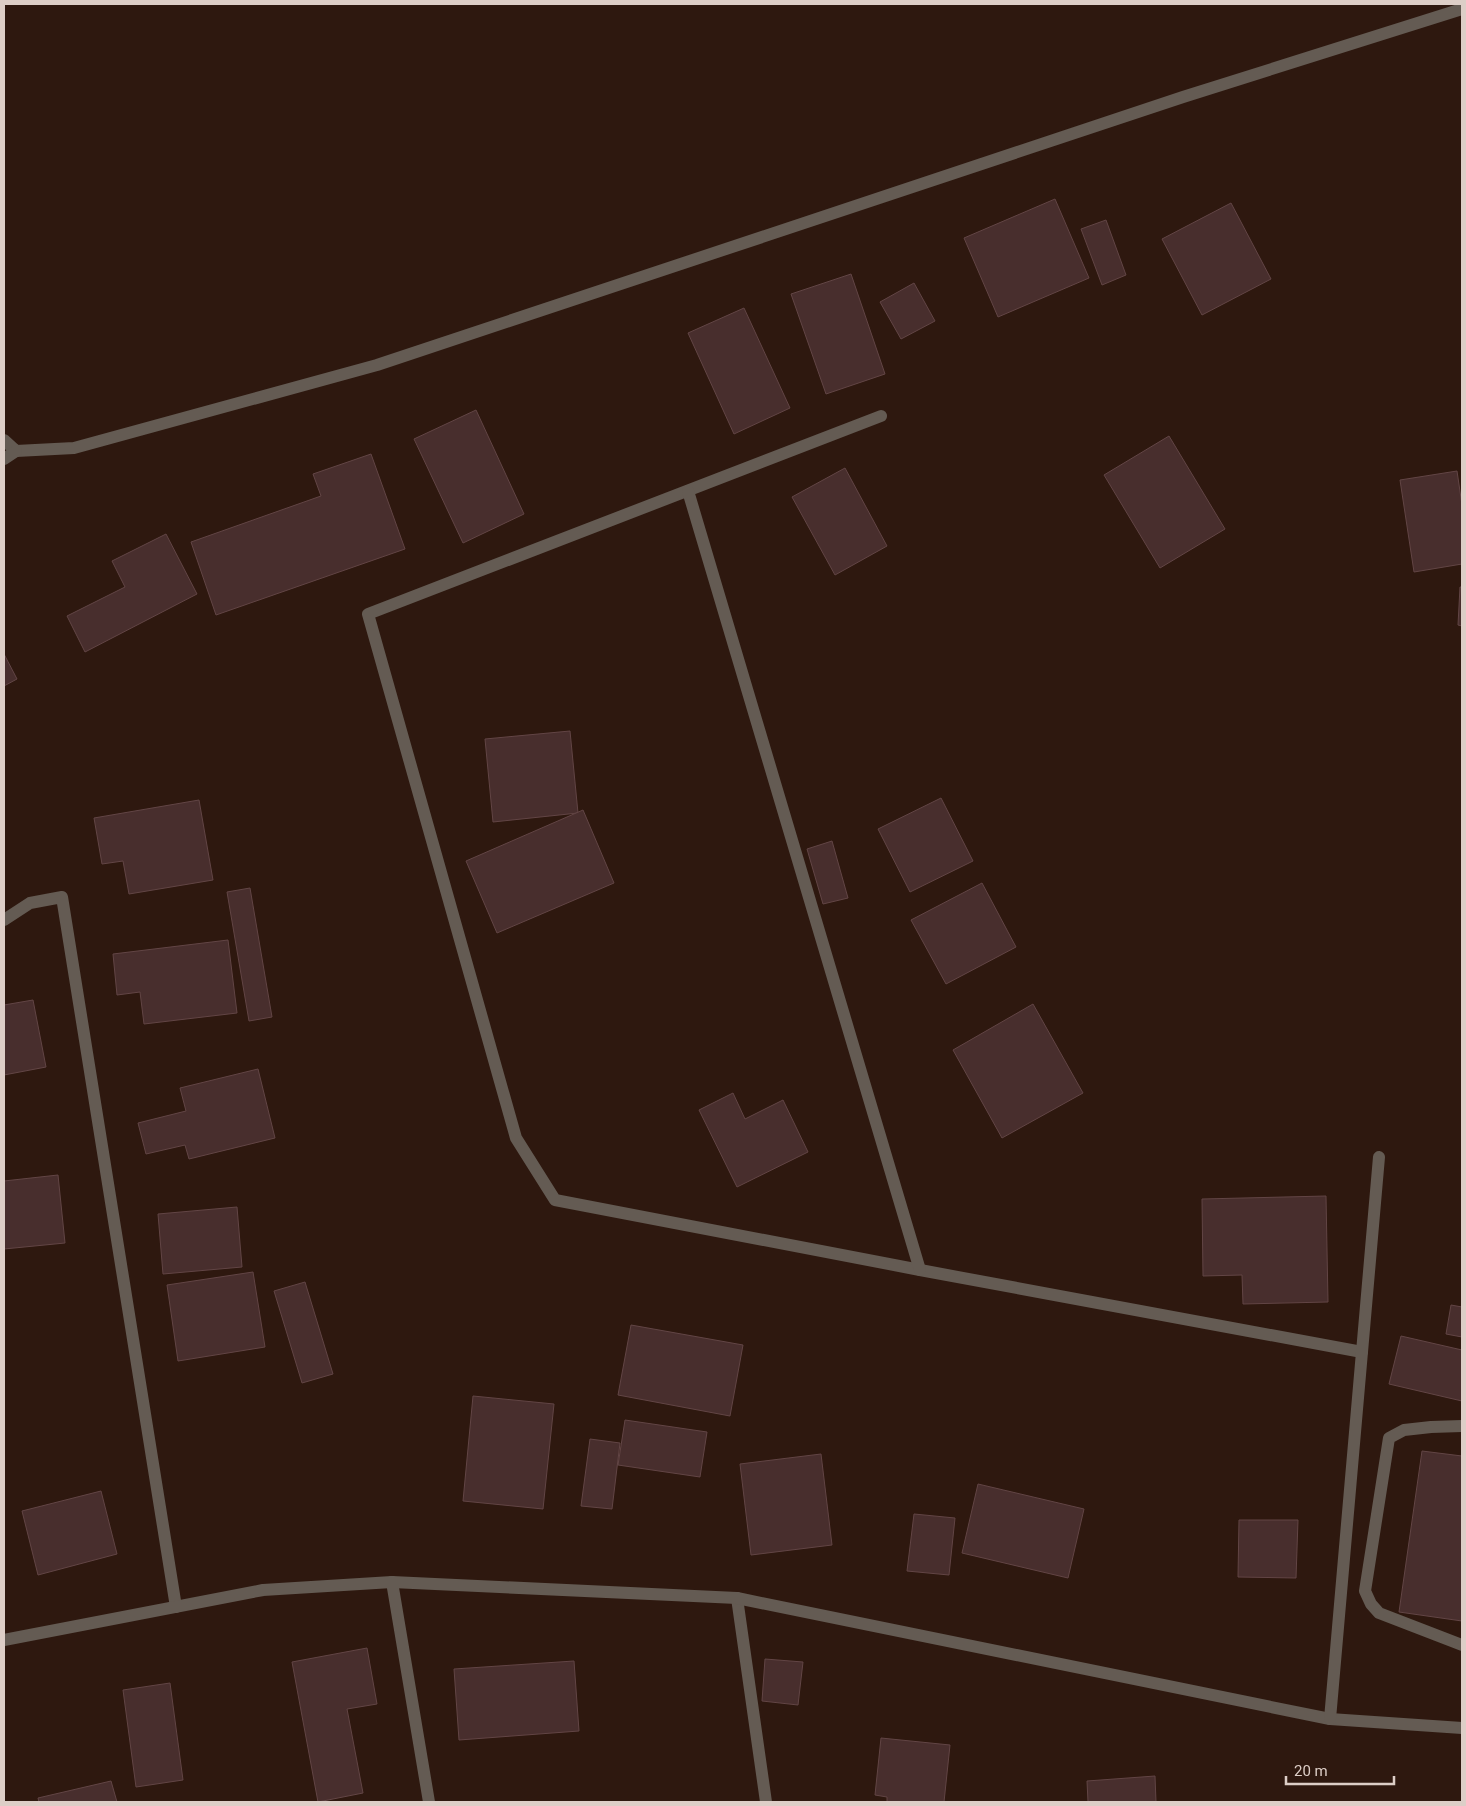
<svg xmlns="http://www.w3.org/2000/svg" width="1466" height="1806" font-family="Roboto,sans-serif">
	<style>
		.building { fill: #482e2d; stroke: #624545 }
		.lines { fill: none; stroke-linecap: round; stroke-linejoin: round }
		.lane { stroke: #645b53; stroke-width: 12 }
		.street { stroke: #645b53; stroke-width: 12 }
	</style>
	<rect width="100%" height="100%" fill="#2e180f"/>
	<g class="building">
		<path d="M1055 199 1089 278 998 317 964 238Z"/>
		<path d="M1231 203 1271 279 1202 315 1162 239Z"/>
		<path d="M1106 220 1126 275 1102 285 1081 229Z"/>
		<path d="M851 274 885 374 826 394 791 294Z"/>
		<path d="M914 283 935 321 901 339 880 302Z"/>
		<path d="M744 308 790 408 734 434 688 333Z"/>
		<path d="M476 410 524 514 463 543 414 439Z"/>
		<path d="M1169 436 1225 529 1160 568 1104 475Z"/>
		<path d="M371 454 405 549 216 615 191 542 321 496 313 474Z"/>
		<path d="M845 468 887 546 835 575 792 497Z"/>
		<path d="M1457 471 1462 505V564L1414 572 1400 480Z"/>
		<path d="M166 534 197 594 85 652 67 616 125 587 112 561Z"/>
		<path d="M1460 587H1462V626L1458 625Z"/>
		<path d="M4 654 17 679 4 686Z"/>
		<path d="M570 731 578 813 493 822 485 739Z"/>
		<path d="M941 798 973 861 910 892 878 829Z"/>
		<path d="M199 800 213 880 129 894 123 861 102 864 94 818Z"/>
		<path d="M583 810 614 883 497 933 466 861Z"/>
		<path d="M832 841 848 898 823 904 807 849Z"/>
		<path d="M982 883 1016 947 946 984 911 920Z"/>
		<path d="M250 888 272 1017 249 1021 227 892Z"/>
		<path d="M228 940 237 1013 144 1024 140 992 117 995 113 954Z"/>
		<path d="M33 1000 46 1067 4 1075V1005Z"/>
		<path d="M1033 1004 1083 1093 1002 1138 953 1050Z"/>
		<path d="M258 1069 275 1138 189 1159 185 1145 146 1154 138 1123 186 1111 180 1088Z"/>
		<path d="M733 1093 745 1119 783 1100 808 1152 737 1187 699 1110Z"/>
		<path d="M58 1175 65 1243 4 1249V1181Z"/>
		<path d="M1326 1196 1328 1302 1243 1304 1242 1275 1203 1276 1202 1199Z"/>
		<path d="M237 1207 242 1267 163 1274 158 1214Z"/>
		<path d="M253 1272 265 1347 178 1361 167 1285Z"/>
		<path d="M305 1282 333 1374 302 1383 274 1291Z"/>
		<path d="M1451 1305 1462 1307V1337L1446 1334Z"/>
		<path d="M631 1325 743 1345 730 1416 618 1395Z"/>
		<path d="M1401 1336 1462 1350V1401L1389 1384Z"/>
		<path d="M473 1396 554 1404 543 1509 463 1501Z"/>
		<path d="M625 1420 707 1432 700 1477 618 1465Z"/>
		<path d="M590 1439 620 1443 612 1509 581 1506Z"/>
		<path d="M1422 1451 1462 1456V1621L1399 1612Z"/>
		<path d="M821 1454 832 1545 751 1555 740 1464Z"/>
		<path d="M978 1484 1084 1509 1068 1578 962 1553Z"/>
		<path d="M101 1491 117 1554 38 1575 22 1511Z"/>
		<path d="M914 1514 955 1518 949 1575 907 1571Z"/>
		<path d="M1239 1520H1298L1296 1578 1238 1577Z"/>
		<path d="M367 1648 377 1704 347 1709 363 1793 318 1802 292 1662Z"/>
		<path d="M765 1659 803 1662 798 1705 762 1701Z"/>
		<path d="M574 1661 579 1731 459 1740 454 1669Z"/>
		<path d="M170 1683 183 1780 136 1787 123 1690Z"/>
		<path d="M881 1738 950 1745 944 1802H887V1797L875 1795Z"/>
		<path d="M1155 1776 1156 1802H1088L1087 1781Z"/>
		<path d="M111 1781 117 1802H39L38 1798Z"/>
	</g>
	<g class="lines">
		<path class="lane" d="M1462 1426 1431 1427 1404 1430 1389 1438 1365 1591 1371 1604 1379 1613 1462 1645"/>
		<g class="street">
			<path d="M881 416 368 614 516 1138 555 1200 920 1270 1362 1352"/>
			<path d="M4 440 16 451 74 448 377 365 1183 97 1462 9"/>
			<path d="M4 459 16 451"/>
			<path d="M688 491 920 1270"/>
			<path d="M4 920 30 903 62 897 176 1607"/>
			<path d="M392 1582 429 1802"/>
			<path d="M737 1598 766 1802"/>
			<path d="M4 1640 263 1590 392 1582 737 1598 1330 1719 1462 1728"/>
			<path d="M1330 1719 1379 1157"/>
		</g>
	</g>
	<rect width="1466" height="1806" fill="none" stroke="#ddcec7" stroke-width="10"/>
	<path d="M1286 1776v8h108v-8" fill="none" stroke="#ddcec7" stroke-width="2.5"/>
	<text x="1294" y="1776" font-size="15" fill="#ddcec7" stroke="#2e180f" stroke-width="4" paint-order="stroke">20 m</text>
</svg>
